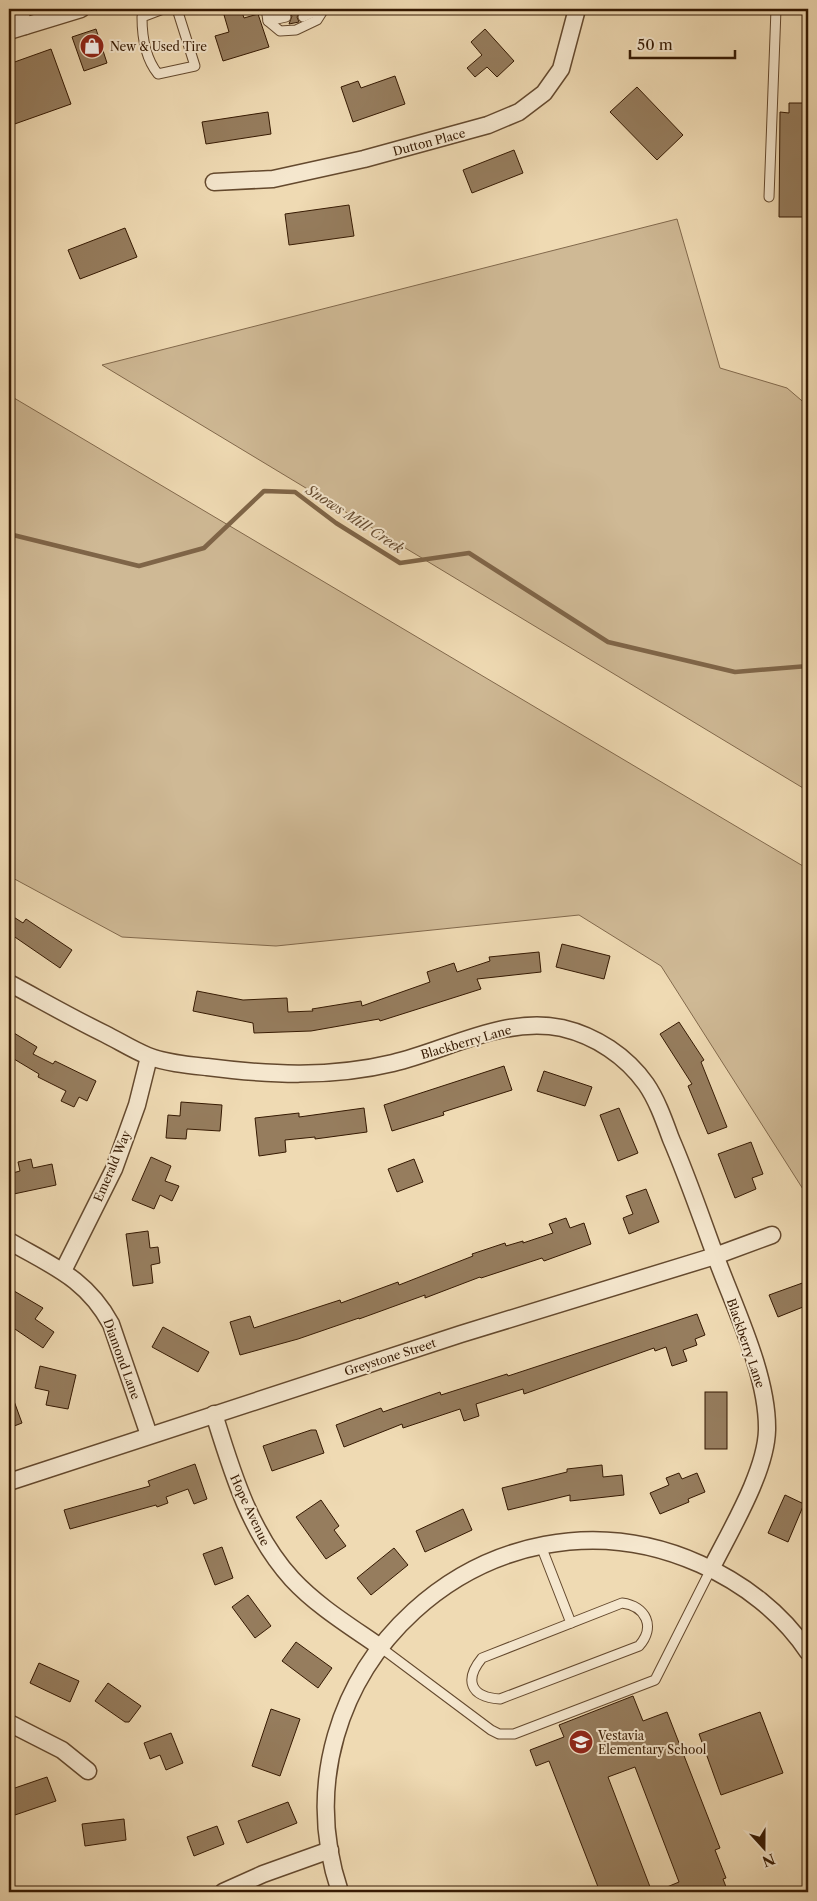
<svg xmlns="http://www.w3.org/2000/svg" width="817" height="1901" font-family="'Libre Caslon Text',serif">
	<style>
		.green { fill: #cfb995; stroke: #82694c }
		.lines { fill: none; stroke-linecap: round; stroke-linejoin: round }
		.stream { stroke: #7f6548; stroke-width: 4.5 }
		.building { fill: #967d5e; stroke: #351902 }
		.service-casing { stroke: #64492e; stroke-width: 11 }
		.minor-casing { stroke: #64492e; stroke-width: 19 }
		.service { stroke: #f5e7ce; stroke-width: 9 }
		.minor { stroke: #f5e7ce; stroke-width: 16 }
		.labels { text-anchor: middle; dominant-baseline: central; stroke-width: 4; stroke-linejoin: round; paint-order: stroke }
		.poi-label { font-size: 12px; fill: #351902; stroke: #f5e7ce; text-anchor: start }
		.street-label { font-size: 12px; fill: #351902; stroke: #f5e7ce }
		.water-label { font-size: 14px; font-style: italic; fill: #664c31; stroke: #f5e7ce }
	</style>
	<rect width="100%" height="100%" fill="#efdab3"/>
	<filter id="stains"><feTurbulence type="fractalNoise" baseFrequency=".004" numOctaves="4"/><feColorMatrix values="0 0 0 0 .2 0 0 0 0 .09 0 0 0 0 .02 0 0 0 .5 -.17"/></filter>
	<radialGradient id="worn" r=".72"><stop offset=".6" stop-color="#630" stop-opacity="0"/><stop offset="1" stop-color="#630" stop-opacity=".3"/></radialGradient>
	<g class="green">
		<path d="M677 219 720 368 787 388 808 406V791L102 365Z"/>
		<path d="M9 395 808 869V1197L661 966 579 915 276 946 122 937 9 876Z"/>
	</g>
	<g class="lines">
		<path class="stream" d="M9 534 139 566 204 548 264 491 295 492 336 523 400 563 469 553 608 642 735 672 808 666"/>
	</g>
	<g class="building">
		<path d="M241 9 244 18 258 14 269 47 223 61 215 36 229 32 224 15Z"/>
		<path d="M288 9H300L301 11 297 17 299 22 289 24 292 16 288 11Z"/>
		<path d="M96 29 107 63 84 71 72 37Z"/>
		<path d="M485 29 514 61 497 77 487 67 475 77 467 68 482 55 471 42Z"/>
		<path d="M51 49 71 104 9 126V64Z"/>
		<path d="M395 76 405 104 353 122 341 87 358 81 361 88Z"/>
		<path d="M637 87 683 135 657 160 610 112Z"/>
		<path d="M789 103H808V217H779L780 112 789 113Z"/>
		<path d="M268 112 271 134 206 144 202 122Z"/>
		<path d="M514 150 523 173 472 193 463 170Z"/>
		<path d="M349 205 354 236 289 245 285 214Z"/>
		<path d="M125 228 137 257 80 279 68 250Z"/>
		<path d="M9 914 23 923 26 919 72 950 60 968 9 933Z"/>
		<path d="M562 944 610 956 604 979 556 967Z"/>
		<path d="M539 952 541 972 477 979 481 989 380 1021 379 1019 311 1031 254 1033 253 1023 193 1011 197 991 243 1000 287 998 288 1012 313 1011 312 1009 361 1001 362 1006 430 982 427 972 454 963 457 972 490 961 489 957Z"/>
		<path d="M679 1022 704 1060 701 1062 727 1127 708 1134 688 1086 692 1084 660 1034Z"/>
		<path d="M9 1030 37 1047 33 1054 53 1064 55 1061 96 1081 87 1101 79 1097 74 1107 61 1101 66 1091 38 1077 39 1074 9 1056Z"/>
		<path d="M504 1066 512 1090 443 1112 444 1115 392 1131 384 1105Z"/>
		<path d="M544 1071 592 1087 585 1106 537 1091Z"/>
		<path d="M181 1102 222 1105 220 1131 187 1129 186 1139 166 1138 168 1115 180 1116Z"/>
		<path d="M364 1108 367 1132 315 1139V1137L285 1140 286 1152 259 1156 255 1118 299 1113V1117Z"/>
		<path d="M619 1108 638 1153 618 1161 600 1115Z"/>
		<path d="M751 1142 763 1174 752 1178 756 1189 735 1198 718 1154Z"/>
		<path d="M151 1157 171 1166 165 1181 179 1186 172 1201 160 1195 154 1209 132 1200Z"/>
		<path d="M31 1159 33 1168 52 1164 56 1185 9 1195V1174L20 1171 18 1162Z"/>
		<path d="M414 1159 423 1182 397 1192 388 1169Z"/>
		<path d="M646 1189 659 1222 629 1234 623 1218 633 1214 626 1196Z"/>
		<path d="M566 1218 570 1228 584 1223 591 1244 544 1261 542 1258 481 1278 480 1277 425 1298V1295L359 1319V1318L298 1339 240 1355 230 1322 250 1316 254 1328 340 1300 341 1303 398 1282 399 1285 473 1256 472 1254 505 1243 506 1246 523 1241V1243L553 1233 549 1224Z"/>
		<path d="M148 1231 150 1248 158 1247 160 1263 151 1265 153 1283 133 1286 126 1234Z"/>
		<path d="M808 1281V1305L778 1317 769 1295Z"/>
		<path d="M9 1288 43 1308 35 1319 54 1332 43 1348 9 1325Z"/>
		<path d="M697 1314 705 1335 695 1339 697 1345 683 1350 687 1361 672 1366 666 1347 655 1351 654 1348 524 1394 523 1389 476 1404 479 1416 464 1421 460 1409 403 1428 402 1424 344 1447 336 1425 381 1408 383 1412 440 1392 441 1395 507 1374 508 1376Z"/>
		<path d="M163 1327 209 1352 198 1372 152 1347Z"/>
		<path d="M40 1366 76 1375 68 1409 46 1405 49 1391 35 1388Z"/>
		<path d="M10 1390 22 1423 9 1428V1391Z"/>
		<rect x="705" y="1392" width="22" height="57"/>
		<path d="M311 1430H316L324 1453 272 1471 263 1446Z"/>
		<path d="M195 1464 207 1499 194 1504 188 1489 166 1497 168 1503 157 1507 156 1505 70 1529 64 1510 150 1486 148 1481Z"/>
		<path d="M602 1465 603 1477 622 1475 624 1495 570 1501V1495L508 1510 502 1488 567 1472V1469Z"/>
		<path d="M679 1473 682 1479 697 1473 705 1492 688 1499 689 1502 660 1514 650 1493 669 1485 666 1478Z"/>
		<path d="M785 1495 804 1504 788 1542 768 1533Z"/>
		<path d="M321 1500 339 1526 334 1530 346 1546 326 1559 296 1517Z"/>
		<path d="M463 1509 472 1530 425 1552 416 1531Z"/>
		<path d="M222 1547 233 1578 215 1585 203 1554Z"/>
		<path d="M394 1548 408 1565 371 1595 357 1578Z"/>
		<path d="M248 1595 271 1626 255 1638 232 1607Z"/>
		<path d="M296 1642 332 1668 318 1688 282 1661Z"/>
		<path d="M39 1663 79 1681 70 1702 30 1683Z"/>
		<path d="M108 1683 141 1706 129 1722H125L95 1701Z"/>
		<path d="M633 1696 643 1721 667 1712 720 1848 715 1850 726 1878 723 1879 728 1892H655L679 1882 635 1767 608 1777 652 1892H600L549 1761 536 1766 530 1750 564 1737 559 1725Z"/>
		<path d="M271 1709 300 1719 280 1776 252 1766Z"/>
		<path d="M760 1712 783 1773 721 1795 699 1734Z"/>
		<path d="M171 1733 183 1763 166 1770 160 1755 150 1759 144 1743Z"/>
		<path d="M47 1777 56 1801 12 1816 9 1806V1790Z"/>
		<path d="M288 1802 297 1823 247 1843 238 1821Z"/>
		<path d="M124 1819 126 1840 85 1846 82 1824Z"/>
		<path d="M217 1826 224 1844 194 1856 187 1837Z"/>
	</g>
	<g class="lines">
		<defs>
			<g id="service">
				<path d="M163 9 142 17C142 37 145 58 158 74L195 66 177 9"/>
				<path d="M266 9 268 21 280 31 296 30 317 20 324 9"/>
				<path d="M267 13 282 9"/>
				<path d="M303 17 321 9"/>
				<path d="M268 21 286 17"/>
				<path d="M769 197 776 9"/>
				<path d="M541 1546 571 1623"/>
				<path d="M622 1603C646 1606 656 1627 639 1646L500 1699C470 1697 464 1680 482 1658Z"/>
				<path d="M380 1647 491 1730 499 1734H514L655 1680 711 1569"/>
			</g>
			<g id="minor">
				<path d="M18 9 25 26"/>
				<path d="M9 31 81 9"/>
				<path d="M214 182 273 179 364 159 488 125 519 112 544 93 561 69 577 9"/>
				<path d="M9 983C41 1000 72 1018 105 1034 119 1041 133 1050 148 1056 166 1063 188 1065 207 1067 269 1075 331 1078 393 1063 448 1050 504 1016 562 1028 596 1036 626 1056 646 1084 657 1100 664 1120 671 1139 687 1176 700 1214 714 1252 733 1305 768 1374 767 1430 766 1472 730 1531 711 1569"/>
				<path d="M9 1241C52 1266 86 1278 111 1324L149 1435"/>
				<path d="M63 1271 114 1169 137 1105 149 1057"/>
				<path d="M214 1414C232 1472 250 1533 292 1579 317 1606 350 1626 380 1647"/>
				<path d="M9 1482 461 1334 715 1256 772 1235"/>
				<path d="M9 1723 62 1750 88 1771"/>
				<path d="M223 1892 263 1874 330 1850"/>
				<path d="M340 1892C267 1674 490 1470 700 1564 743 1583 782 1613 808 1652"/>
			</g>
		</defs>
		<use href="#service" class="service-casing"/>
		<use href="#minor" class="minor-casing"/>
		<use href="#service" class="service"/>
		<use href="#minor" class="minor"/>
	</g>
	<defs>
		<symbol id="shop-disc" viewBox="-11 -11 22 22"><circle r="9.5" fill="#8f2418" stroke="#f5e7ce"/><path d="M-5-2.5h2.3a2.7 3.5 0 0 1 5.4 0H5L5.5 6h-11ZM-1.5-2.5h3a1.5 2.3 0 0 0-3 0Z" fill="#fff"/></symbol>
		<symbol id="school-disc" viewBox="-11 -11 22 22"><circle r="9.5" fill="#8f2418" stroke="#f5e7ce"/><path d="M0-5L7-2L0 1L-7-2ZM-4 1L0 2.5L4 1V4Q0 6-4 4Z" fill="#fff"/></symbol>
	</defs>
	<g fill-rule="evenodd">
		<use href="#shop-disc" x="78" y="32" width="28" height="28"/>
		<use href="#school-disc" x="567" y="1728" width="28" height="28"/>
	</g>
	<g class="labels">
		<g class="poi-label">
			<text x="110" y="46">New &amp; Used Tire</text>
			<text x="598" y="1735">Vestavia<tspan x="598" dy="14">Elementary School</tspan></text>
		</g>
		<g class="street-label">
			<text transform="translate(429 142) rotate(-15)">Dutton Place</text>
			<text transform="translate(466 1042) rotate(-16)">Blackberry Lane</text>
			<text transform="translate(112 1166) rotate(-67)">Emerald Way</text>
			<text transform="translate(746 1343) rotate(71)">Blackberry Lane</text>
			<text transform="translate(390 1357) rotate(-18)">Greystone Street</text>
			<text transform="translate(122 1359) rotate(70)">Diamond Lane</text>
			<text transform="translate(250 1510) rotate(65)">Hope Avenue</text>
		</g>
		<g class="water-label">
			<text transform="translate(355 519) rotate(33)">Snows Mill Creek</text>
		</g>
	</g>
	<rect width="817" height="1901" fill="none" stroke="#efdab3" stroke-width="30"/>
	<rect x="10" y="10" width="797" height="1881" fill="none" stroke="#351902" stroke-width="2.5"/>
	<rect x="15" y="15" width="787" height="1871" fill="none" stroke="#351902"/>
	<g transform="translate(764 1848) rotate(159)" stroke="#f5e7ce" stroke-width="4" paint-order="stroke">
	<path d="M0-4L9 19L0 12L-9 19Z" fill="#351902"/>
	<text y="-8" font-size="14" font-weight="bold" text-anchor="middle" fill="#351902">N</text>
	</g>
	<path d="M630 50v8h105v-8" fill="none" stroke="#351902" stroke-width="2.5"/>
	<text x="637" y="50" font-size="15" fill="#351902" stroke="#f5e7ce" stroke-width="4" paint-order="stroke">50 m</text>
	<rect width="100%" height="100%" filter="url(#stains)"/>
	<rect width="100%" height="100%" fill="url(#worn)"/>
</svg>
